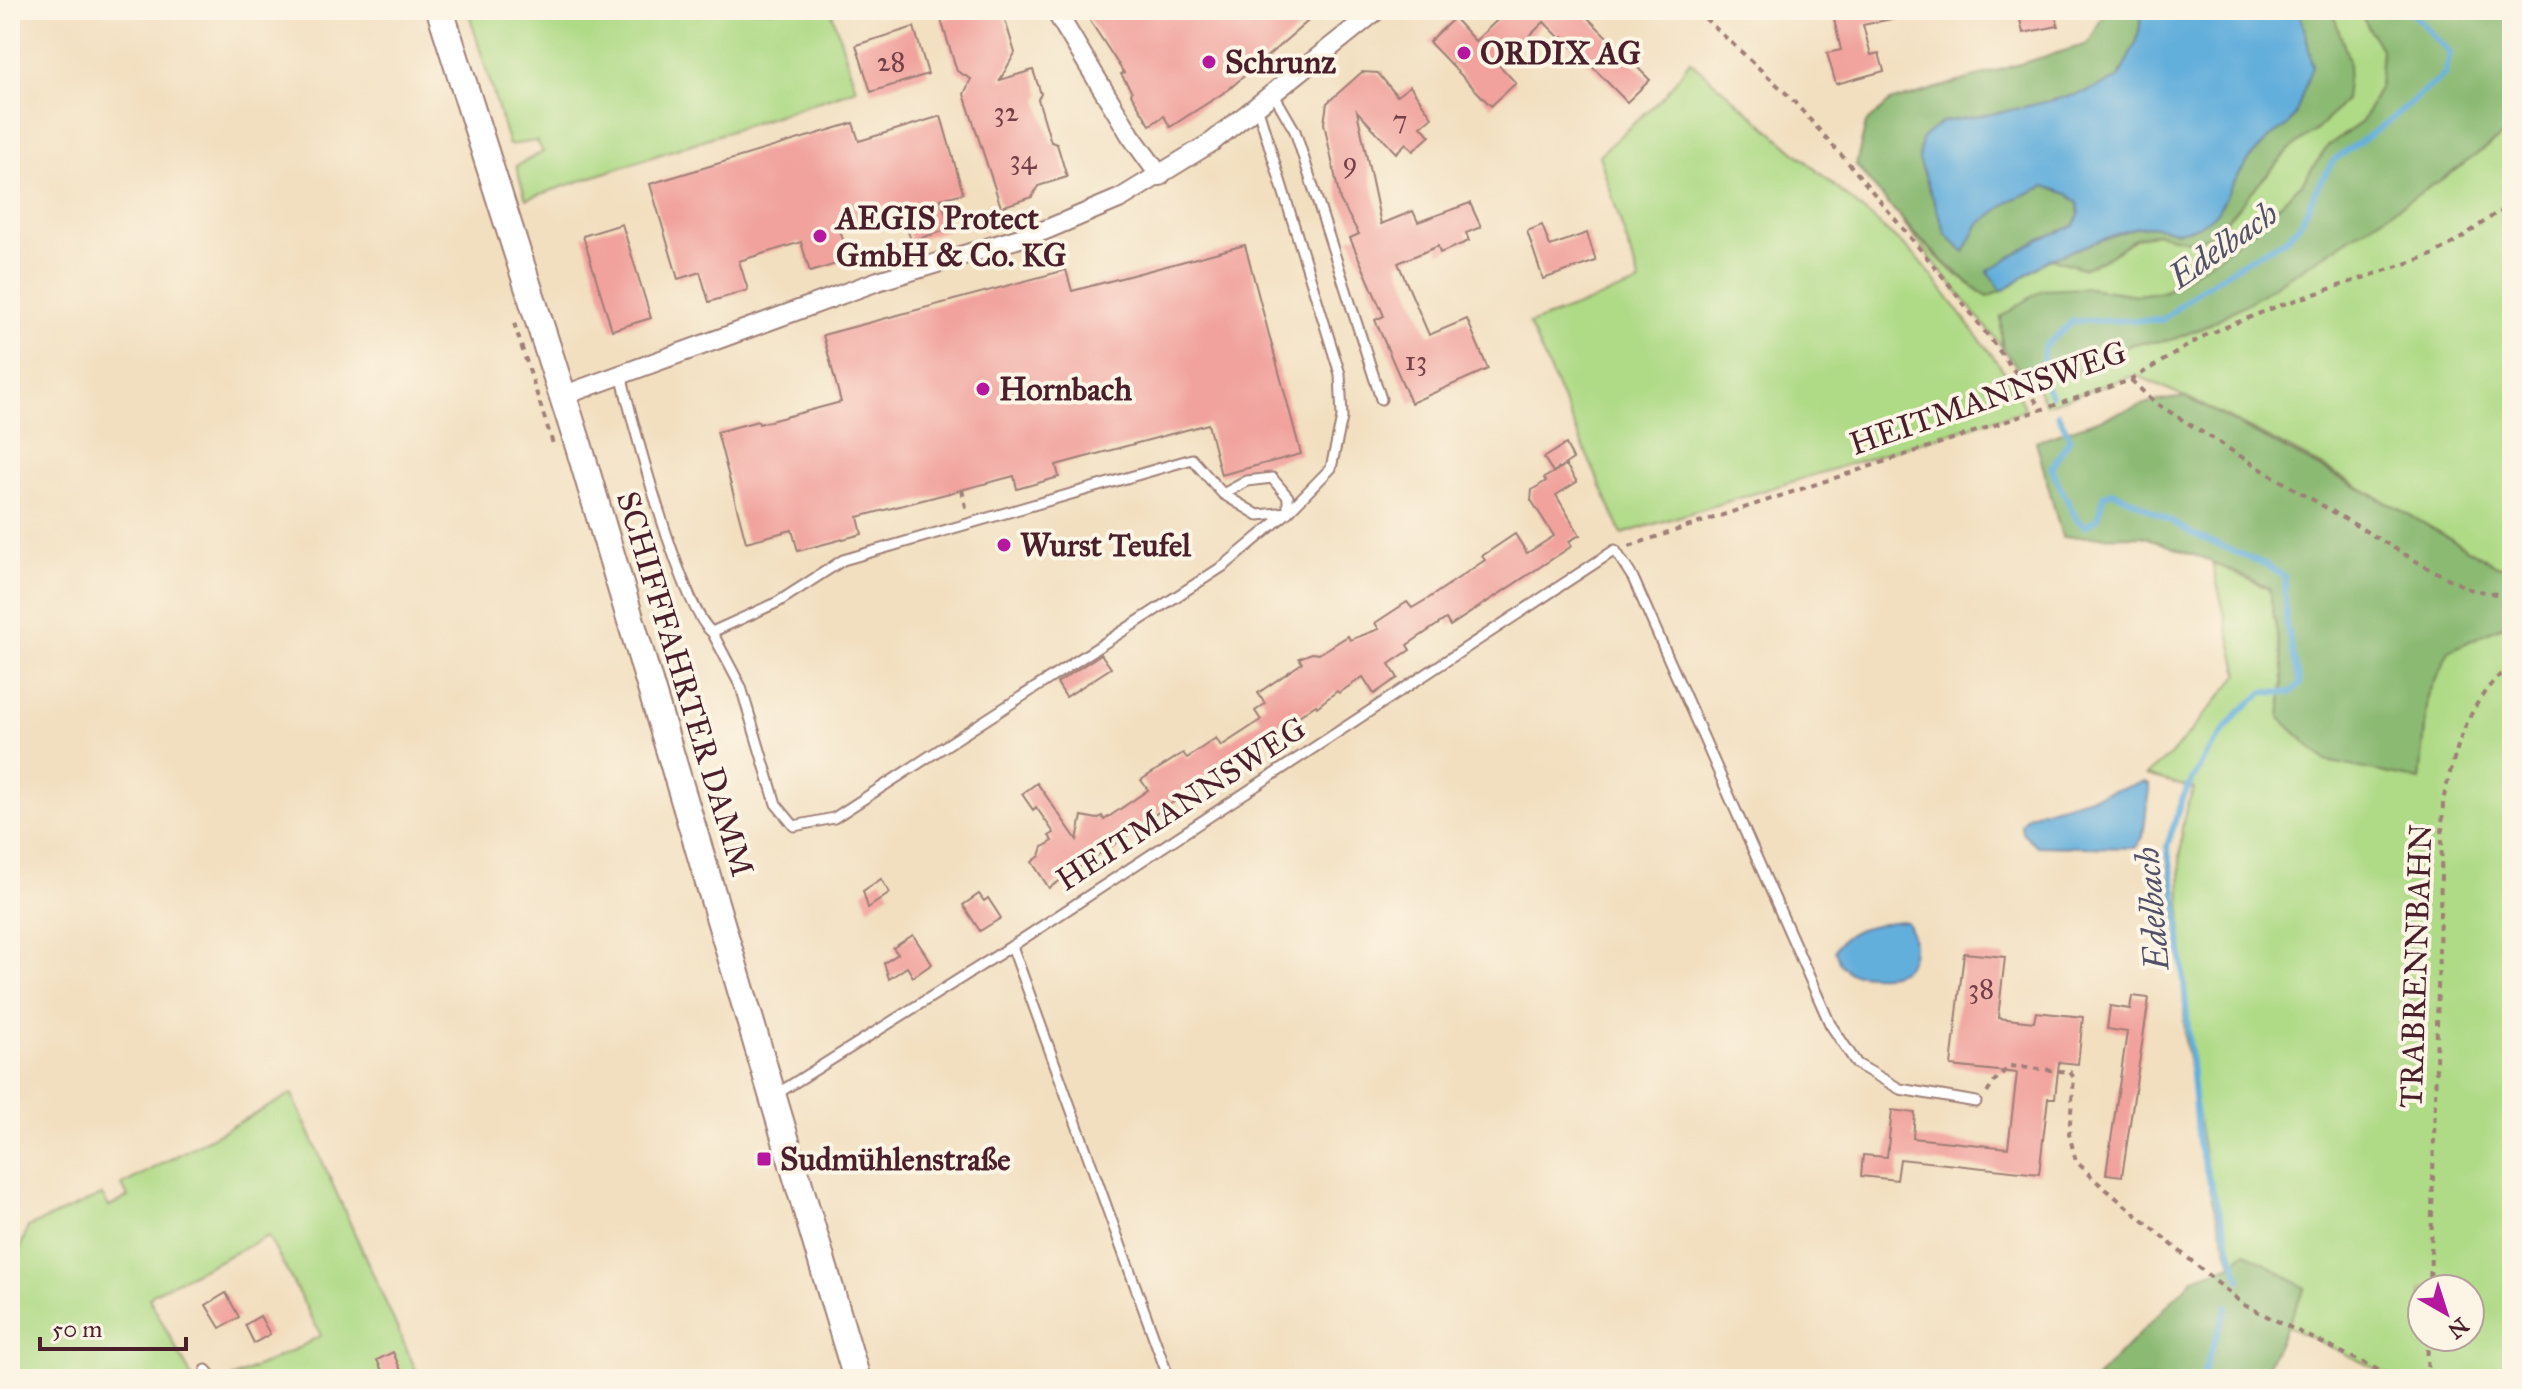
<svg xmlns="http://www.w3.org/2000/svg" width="2522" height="1389" font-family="'IM FELL Great Primer',serif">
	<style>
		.green { fill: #afda86; stroke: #7c7c58; stroke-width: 2; fill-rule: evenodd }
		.forest { fill: #8bba73; stroke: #6a6c4f; stroke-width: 2 }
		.water { fill: #64afdc; stroke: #576784; stroke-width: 2 }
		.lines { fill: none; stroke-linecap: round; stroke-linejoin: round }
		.stream { stroke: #64afdc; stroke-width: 6 }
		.building { fill: #f1a29d }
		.service-casing { stroke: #9e7f76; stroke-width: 13 }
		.minor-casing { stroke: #9e7f76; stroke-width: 22 }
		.secondary-casing { stroke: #9e7f76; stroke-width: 30 }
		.path { stroke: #9e7f76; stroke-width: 4; stroke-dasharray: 6 6; stroke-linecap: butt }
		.service { stroke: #fff; stroke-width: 9 }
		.minor { stroke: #fff; stroke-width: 18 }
		.secondary { stroke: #fff; stroke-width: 26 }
		.poi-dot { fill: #b5179e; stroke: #fcf5e5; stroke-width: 3 }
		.labels { text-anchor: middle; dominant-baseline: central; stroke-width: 8; stroke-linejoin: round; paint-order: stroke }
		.number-label { font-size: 28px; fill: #744048 }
		.poi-label { font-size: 32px; font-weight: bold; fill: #4a1f2b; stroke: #fcf5e5; text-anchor: start }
		.street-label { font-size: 32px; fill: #4a1f2b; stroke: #fcf5e5 }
		.water-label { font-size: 34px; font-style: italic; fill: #535169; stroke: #fcf5e5 }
	</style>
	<rect width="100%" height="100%" fill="#fcf5e5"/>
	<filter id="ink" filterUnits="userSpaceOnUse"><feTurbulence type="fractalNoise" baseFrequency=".0125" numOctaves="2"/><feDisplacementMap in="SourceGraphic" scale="16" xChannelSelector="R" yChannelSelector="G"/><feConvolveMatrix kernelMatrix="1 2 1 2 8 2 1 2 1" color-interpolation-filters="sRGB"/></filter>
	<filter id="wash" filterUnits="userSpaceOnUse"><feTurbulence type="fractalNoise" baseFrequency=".006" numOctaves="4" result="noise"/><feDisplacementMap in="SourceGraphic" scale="32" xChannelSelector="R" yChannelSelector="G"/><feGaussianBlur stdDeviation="1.8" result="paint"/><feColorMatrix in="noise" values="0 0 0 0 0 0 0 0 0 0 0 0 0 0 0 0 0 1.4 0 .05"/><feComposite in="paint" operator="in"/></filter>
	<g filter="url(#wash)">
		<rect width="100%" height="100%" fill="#f2dfc0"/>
		<g class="green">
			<path d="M468 10H831L856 89 526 199 516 166 543 152 537 141 509 145Z"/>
			<path d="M2332 10H2358L2382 50 2379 88 2362 122 2329 145 2302 183 2250 233 2223 253 2165 291 2137 295 2089 288 2001 317 2002 347 1902 222 1951 271 1987 297 2003 291 2051 258 2082 268 2101 261 2136 238 2156 233 2192 241 2213 234 2289 150 2319 128 2337 28Z"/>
			<path d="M1690 61 1919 259 2013 383 2025 410 1622 534 1529 324 1640 283 1599 155 1666 94Z"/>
			<path d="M2512 129V566H2497C2380 497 2261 429 2136 375L2046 405 2032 378 2060 380 2132 344 2171 340 2202 328 2246 304 2447 176Z"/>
			<path d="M2212 562 2269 589 2284 672 2280 718 2420 780 2428 696 2449 650 2512 621V1379H2392L2391 1376 2287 1326 2304 1287 2232 1264 2212 1200 2185 1043 2180 864 2182 828 2187 805 2194 789 2146 775 2171 755 2239 674ZM2422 1289H2470V1337H2422Z"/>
			<path d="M292 1094 420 1379H230L298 1348 321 1335 268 1236 154 1293 149 1298 193 1379H10V1278L28 1227 102 1195 109 1207 128 1197 122 1185Z"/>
		</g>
		<g class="forest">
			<path d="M2106 10H2143L2137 41 2118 79 2083 93 2003 112 1942 122 1922 138 1919 160 1946 234 1964 252 1978 225 2012 200 2045 186 2068 194 2078 203 2079 215 2074 226 2040 239 1988 272 2002 291 1987 297C1933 257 1898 217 1856 165L1866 123 1890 102 2088 44Z"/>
			<path d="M2298 10H2332L2349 60 2345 100 2319 128 2289 150 2214 234 2191 241 2156 233 2136 238 2101 261 2082 268 2051 258 2137 227 2151 226 2178 231 2196 227 2218 211 2234 181 2252 156 2270 137 2287 126 2312 66 2306 34Z"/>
			<path d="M2358 10H2512V129L2447 176 2246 304 2202 328 2171 340 2132 344 2059 380 2024 377 2002 347 2001 317 2042 290 2089 288 2137 295 2165 291 2223 253 2250 233 2302 183 2329 145 2362 122 2379 88 2382 51Z"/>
			<path d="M2186 397 2399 509 2497 566H2512V621L2449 651 2428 696 2420 780 2326 761 2280 718 2284 672 2269 588 2212 562 2143 536 2062 537 2036 441 2151 402Z"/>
			<path d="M2246 1252 2305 1288 2261 1379H2095L2194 1278 2232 1264Z"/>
		</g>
		<g class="water">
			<path d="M2143 10H2298L2306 34 2312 66 2295 116 2287 126 2270 137 2252 156 2234 181 2218 211 2209 219 2196 227 2178 231 2151 226 2136 227 2051 258 2002 291 1988 271 2040 239 2074 226 2079 215 2078 203 2068 194 2045 186 2012 200 1978 225 1964 252 1946 234 1919 160 1922 138 1942 122 2003 112 2083 93 2118 79 2137 41Z"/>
			<path d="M2144 782 2149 784V789L2143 837 2135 848 2036 846 2022 832 2021 824 2026 817 2038 812Z"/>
			<path d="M1898 921 1907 922C1911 930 1913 938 1913 947 1912 982 1874 976 1850 973L1840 964 1835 950C1847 926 1874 926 1898 921Z"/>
		</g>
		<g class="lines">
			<g class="stream">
				<path d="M2051 395 2042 379 2044 347 2073 321 2162 320 2201 289 2244 262 2285 240 2301 223 2316 189 2334 160 2392 119 2445 74 2450 53 2410 10"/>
				<path d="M2058 414 2070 438 2051 468 2077 520 2086 526 2097 519 2104 495 2113 492 2134 501 2197 536 2265 564 2285 577 2286 623 2300 684 2290 693 2264 692 2238 713 2207 754 2182 799 2167 846 2177 903 2198 1143 2240 1280"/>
				<path d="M2201 1379 2227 1306"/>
			</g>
		</g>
		<g id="blocks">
			<g class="building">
				<path d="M968 10H1002L1015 53 1000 80 1033 70 1041 94 1038 99 1051 142 1057 144 1067 177 1038 186 1032 197 1001 207 964 94 971 79 957 71 941 20Z"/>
				<path d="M1083 10H1321L1228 90 1170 127 1164 116 1150 125 1131 94 1132 92 1121 74 1124 73Z"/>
				<path d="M1508 10H1580L1650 80 1627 102 1563 37 1561 39 1544 22 1499 65 1516 83 1491 106 1429 42 1454 18 1475 41Z"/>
				<path d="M1832 10H1900L1901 17 1863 25 1871 55 1879 53 1884 71 1836 84 1827 53 1841 50Z"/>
				<path d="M2018 10H2054L2058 26 2023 33Z"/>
				<path d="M914 27 928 74 871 92 856 45Z"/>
				<path d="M1362 72 1378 73 1397 96 1410 86 1432 117 1421 126 1430 136 1413 151 1406 143 1396 153 1357 111 1381 224 1413 211 1418 222 1470 203 1481 227 1466 233 1469 241 1440 253 1438 246 1398 263 1429 335 1467 319 1488 369 1411 403 1375 320 1384 316 1350 238 1359 234 1340 200 1324 123 1327 103Z"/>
				<path d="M941 116 963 193 941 199 950 229 911 241 902 211 840 230 849 260 810 272 801 242 739 261 748 290 709 302 700 272 678 279 650 184 853 123 859 141Z"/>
				<path d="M622 224 651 318 612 330 583 236Z"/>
				<path d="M1542 225 1550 246 1587 233 1596 261 1543 279 1527 231Z"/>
				<path d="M1245 245 1301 454 1221 475 1208 424 1056 465 1059 477 1017 489 1014 476 858 517 862 534 798 551 792 530 746 542 717 432 758 421 759 424 841 402 823 335 1066 270 1072 291Z"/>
				<path d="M1566 444 1573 459 1553 472 1544 458Z"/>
				<path d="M1566 465 1577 482 1556 495 1580 535 1569 541 1572 546 1450 626 1446 619 1407 645 1410 650 1389 664 1398 678 1390 683 1374 694 1363 677 1339 693 1337 691 1317 707 1316 705 1282 727 1284 730 1154 815 1155 817 1108 849 1107 855 1101 853 1049 888 1032 862 1040 856 1043 847 1053 841 1049 836 1054 833 1036 807 1033 810 1022 794 1037 783 1077 840 1082 816 1097 819 1102 816 1104 820 1148 790 1141 780 1183 753 1187 758 1216 738 1221 746 1261 720 1255 711 1265 704 1258 693 1302 663 1299 658 1312 653 1319 654 1348 636 1350 640 1379 629 1375 623 1407 602 1412 608 1429 598 1485 560 1482 556 1515 534 1527 553 1554 536 1531 500 1532 490 1546 481 1544 478Z"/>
				<path d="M1101 654 1111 668 1066 697 1057 683Z"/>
				<path d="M881 879 890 893 868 908 863 891Z"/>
				<path d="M979 894 984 901 988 898 1001 918 980 931 963 905Z"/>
				<path d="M913 935 932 964 913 977 907 967 889 979 884 963 898 954 893 948Z"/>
				<path d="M1964 953 2005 957 1998 1018 2034 1022 2036 1012 2083 1017 2078 1064 2059 1062 2055 1098H2048L2039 1174 1900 1159 1897 1180 1861 1176 1863 1155 1887 1157 1892 1110 1915 1113 1913 1138 2008 1148 2017 1073 1951 1066Z"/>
				<path d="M2132 996 2149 998 2122 1176 2106 1174 2127 1032 2107 1029 2110 1006 2130 1009Z"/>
				<path d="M226 1293 239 1317 220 1328 206 1305Z"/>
				<path d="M260 1316 270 1334 254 1343 245 1325Z"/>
				<path d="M393 1352 399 1366 405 1379H386L377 1360Z"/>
			</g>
		</g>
	</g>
	<g filter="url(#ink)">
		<use href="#blocks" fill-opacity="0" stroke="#9e7f76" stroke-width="2"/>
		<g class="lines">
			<defs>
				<g id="service">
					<path d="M1273 93 1295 131 1381 399"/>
					<path d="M621 373C630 416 683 612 712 632"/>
					<path d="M1223 494 1247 481 1272 478 1288 497V512L1258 515 1223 494 1192 459 843 560 778 602 712 632 741 687 776 804 794 826 834 818 1225 565 1288 512 1331 468 1342 418 1340 374 1257 106"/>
					<path d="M1012 946 1169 1379"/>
					<path d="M775 1095 1012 946 1615 550 1633 578 1830 1024 1857 1064 1900 1089 1976 1102"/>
					<path d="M206 1370 214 1379"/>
				</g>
				<g id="minor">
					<path d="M1055 10 1131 136 1160 176"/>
					<path d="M562 396 878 281 1043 231 1121 198 1212 142 1377 10"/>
				</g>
				<path id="secondary" d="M440 10 579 447 857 1379"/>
			</defs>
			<use href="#service" class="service-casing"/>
			<use href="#minor" class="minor-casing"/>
			<use href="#secondary" class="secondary-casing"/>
			<g class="path">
				<path d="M1696 10 1789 96 1851 166 1949 284 2031 393 2041 410"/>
				<path d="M2493 10 2512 32"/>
				<path d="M514 323 553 444"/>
				<path d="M2131 380 2154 402 2261 469 2426 567 2469 589 2512 597"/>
				<path d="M962 490 967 511"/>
				<path d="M1629 546 2131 380 2204 336 2278 306 2432 255 2457 241 2498 212 2512 209"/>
				<path d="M1987 1093 1997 1078 2010 1066 2070 1072 2074 1078 2069 1134 2076 1161 2096 1181 2244 1305 2397 1379"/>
				<path d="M2430 1289 2443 801C2455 751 2468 697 2512 665"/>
				<path d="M2427 1379 2428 1337"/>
			</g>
			<use href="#service" class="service"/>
			<use href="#minor" class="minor"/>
			<use href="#secondary" class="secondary"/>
		</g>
	</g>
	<g class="poi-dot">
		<circle cx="1464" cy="53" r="8"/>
		<circle cx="1209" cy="62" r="8"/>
		<circle cx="820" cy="236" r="8"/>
		<circle cx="983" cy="389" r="8"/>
		<circle cx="1004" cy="545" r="8"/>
		<rect x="756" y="1151" width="16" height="16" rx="4"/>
	</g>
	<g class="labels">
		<g class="number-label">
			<text x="891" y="61">28</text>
			<text x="1006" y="111">32</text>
			<text x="1400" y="119">7</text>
			<text x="1023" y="159">34</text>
			<text x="1350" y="161">9</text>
			<text x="1416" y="360">13</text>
			<text x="1981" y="988">38</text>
		</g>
		<g class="poi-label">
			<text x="1480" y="53">ORDIX AG</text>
			<text x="1225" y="62">Schrunz</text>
			<text x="836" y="218">AEGIS Protect<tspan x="836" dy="37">GmbH &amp; Co. KG</tspan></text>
			<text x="999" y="389">Hornbach</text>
			<text x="1020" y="545">Wurst Teufel</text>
			<text x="780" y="1159">Sudmühlenstraße</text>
		</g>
		<g class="street-label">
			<text transform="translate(1988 398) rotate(-19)">HEITMANNSWEG</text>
			<text transform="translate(685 684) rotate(73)">SCHIFFFAHRTER DAMM</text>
			<text transform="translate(1181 804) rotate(-33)">HEITMANNSWEG</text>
			<text transform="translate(2416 966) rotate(-88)">TRABRENNBAHN</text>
		</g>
		<g class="water-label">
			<text transform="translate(2223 245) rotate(-35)">Edelbach</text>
			<text transform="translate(2152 909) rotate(-95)">Edelbach</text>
		</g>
	</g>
	<rect width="2522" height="1389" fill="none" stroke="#fcf5e5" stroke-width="40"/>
	<g transform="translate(2446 1313) rotate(141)"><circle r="38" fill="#fcf5e5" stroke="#b59f9b" stroke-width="2"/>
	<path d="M0-6L14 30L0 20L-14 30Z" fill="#b5179e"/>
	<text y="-12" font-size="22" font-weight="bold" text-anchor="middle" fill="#4a1f2b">N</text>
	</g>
	<path d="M40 1337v12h146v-12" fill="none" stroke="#4a1f2b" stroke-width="4"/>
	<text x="52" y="1337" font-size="24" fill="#4a1f2b" stroke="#fcf5e5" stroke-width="6" paint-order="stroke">50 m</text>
</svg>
